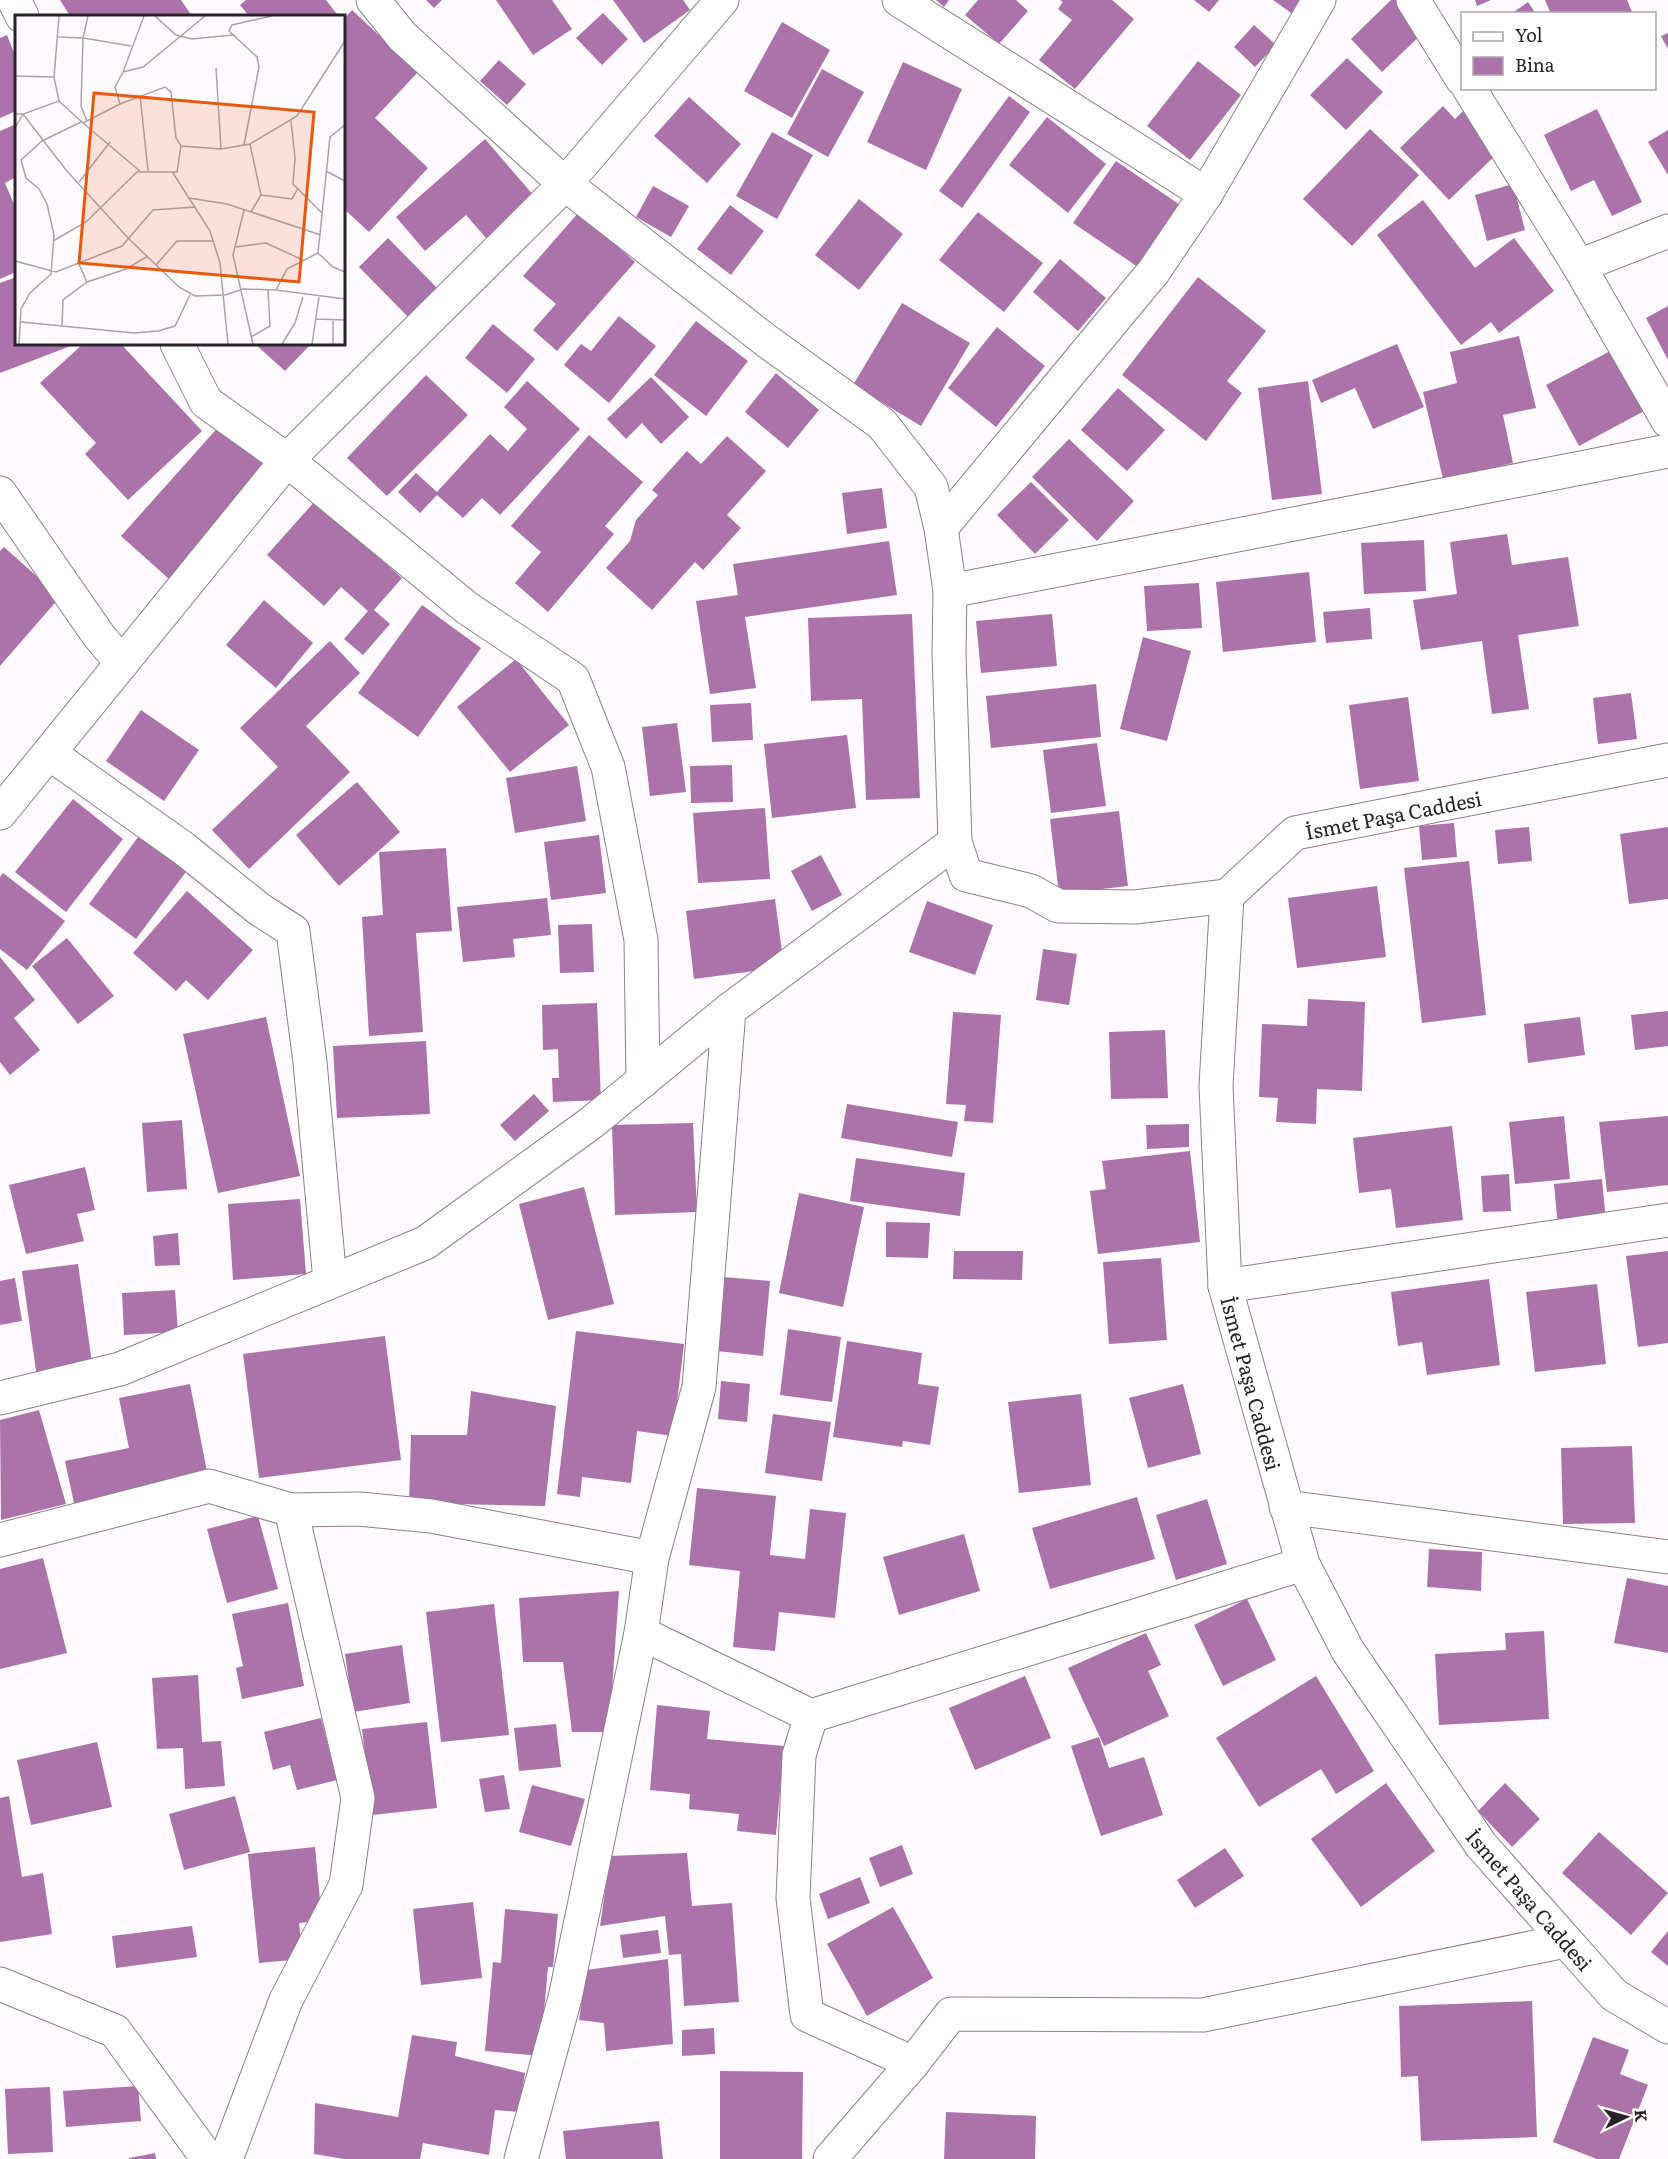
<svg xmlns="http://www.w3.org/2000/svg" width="1668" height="2159" font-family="Literata,serif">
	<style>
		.building { fill: #ac73ab }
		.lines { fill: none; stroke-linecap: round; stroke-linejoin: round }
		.minor-casing { stroke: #8e7f8e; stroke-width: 35 }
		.minor { stroke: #fff; stroke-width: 33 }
		.labels { text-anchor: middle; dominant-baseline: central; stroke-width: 5; stroke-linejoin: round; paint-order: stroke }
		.street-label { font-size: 20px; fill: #292329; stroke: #fff }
		.inset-road { fill: none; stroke: #a9a4a8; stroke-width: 1.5 }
		.view { fill: #e8590c; fill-opacity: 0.15; stroke: #e8590c; stroke-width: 3 }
		.inset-edge { fill: none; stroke: #292329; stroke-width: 3 }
	</style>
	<rect width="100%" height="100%" fill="#fefafd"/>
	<g class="building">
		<path d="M60 0H181L192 16H70Z"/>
		<path d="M246 0H326L337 14 333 16H249L240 5Z"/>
		<path d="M426 0H442L434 8Z"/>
		<path d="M496 0H552L572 29 533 55Z"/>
		<path d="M613 0H683L690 10 644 43Z"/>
		<path d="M936 0H949L944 7Z"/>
		<path d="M978 0H1016L1028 11 999 44 965 15Z"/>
		<path d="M1060 0H1112L1134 19 1075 89 1039 60 1072 20 1058 9 1063 2Z"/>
		<path d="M1194 0H1219L1209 12Z"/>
		<path d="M1273 0H1305L1294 15Z"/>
		<path d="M1391 0H1397L1426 30 1382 72 1351 39Z"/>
		<path d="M1475 0H1491L1477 6Z"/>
		<path d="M1545 0H1627L1633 14H1551Z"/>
		<path d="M1528 2 1536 14H1511Z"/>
		<path d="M352 10 418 72 375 118 428 168 369 232 344 209V19Z"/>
		<path d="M603 13 628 39 602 65 576 38Z"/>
		<path d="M782 22 830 50 792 118 744 91Z"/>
		<path d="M1254 25 1276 45 1255 67 1234 47Z"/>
		<path d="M1668 33V49L1661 36Z"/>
		<path d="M7 35 16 58V111L0 118V38Z"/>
		<path d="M1347 58 1383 92 1346 130 1310 95Z"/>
		<path d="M499 60 526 84 507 105 480 81Z"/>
		<path d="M1198 61 1241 95 1190 160 1147 126Z"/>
		<path d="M903 62 962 89 926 170 867 142Z"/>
		<path d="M822 69 864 92 828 157 787 134Z"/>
		<path d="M1009 96 1030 112 962 208 939 191Z"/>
		<path d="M689 97 741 144 707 183 654 136Z"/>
		<path d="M1443 106 1455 119 1464 110 1502 149 1449 200 1400 148Z"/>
		<path d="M1597 109 1642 202 1612 216 1594 180 1571 191 1544 135Z"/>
		<path d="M1047 117 1106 164 1068 213 1009 165Z"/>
		<path d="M16 124V177L5 183 16 209V272L0 279V131Z"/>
		<path d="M1370 129 1419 175 1352 246 1303 199Z"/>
		<path d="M1668 130V175L1648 142Z"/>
		<path d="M772 132 813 155 777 219 736 196Z"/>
		<path d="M485 139 535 197 487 239 466 215 425 251 396 217Z"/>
		<path d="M1116 161 1180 205 1138 267 1073 223Z"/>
		<path d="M1513 184 1525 230 1487 241 1475 195Z"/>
		<path d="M653 186 689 206 671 237 636 217Z"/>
		<path d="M859 199 903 234 859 290 815 255Z"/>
		<path d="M1423 200 1475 268 1514 238 1554 291 1499 333 1491 322 1461 345 1377 235Z"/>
		<path d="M730 205 764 231 731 275 697 249Z"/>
		<path d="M579 212 635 262 557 351 533 330 556 304 523 276Z"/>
		<path d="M978 212 1043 263 1004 312 939 260Z"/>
		<path d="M388 238 440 291 411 320 359 267Z"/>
		<path d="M1060 259 1106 298 1078 331 1033 292Z"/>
		<path d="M16 277V344H76L0 373V283Z"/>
		<path d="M1198 277 1266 331 1227 381 1242 393 1206 441 1122 375Z"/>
		<path d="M902 303 970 343 921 426 853 385Z"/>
		<path d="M1668 306V360L1646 318Z"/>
		<path d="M619 316 656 346 609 403 564 365 581 344 591 351Z"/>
		<path d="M696 321 748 361 706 416 654 375Z"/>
		<path d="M493 324 535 359 507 393 465 358Z"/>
		<path d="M997 327 1045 366 996 427 948 388Z"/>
		<path d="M1519 336 1536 408 1503 415 1513 463 1443 479 1423 392 1457 383 1450 352Z"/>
		<path d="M83 344H121L202 431 128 500 85 454 96 443 40 383Z"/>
		<path d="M255 344H311L285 371Z"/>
		<path d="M1397 344 1424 407 1373 429 1355 388 1321 403 1312 380Z"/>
		<path d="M1614 349 1646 410 1579 446 1546 385Z"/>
		<path d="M776 373 819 410 788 448 745 412Z"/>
		<path d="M426 375 468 415 387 496 347 458Z"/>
		<path d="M651 377 689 417 661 444 642 423 626 439 607 419Z"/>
		<path d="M527 381 580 429 500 515 482 498 463 518 437 495 420 513 398 492 416 473 437 492 490 434 508 451 527 429 504 407Z"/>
		<path d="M1308 381 1322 494 1272 500 1258 388Z"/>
		<path d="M1118 388 1165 430 1127 471 1081 430Z"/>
		<path d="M222 423 270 466 169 579 121 536Z"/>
		<path d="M589 435 643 482 605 526 614 534 548 612 515 583 541 552 511 526Z"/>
		<path d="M727 436 766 471 727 515 741 528 703 570 695 562 652 610 606 568 630 541 636 520 658 495 652 490 687 451 701 464Z"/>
		<path d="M1069 439 1134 501 1097 541 1032 477Z"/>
		<path d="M1031 482 1069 520 1035 554 997 515Z"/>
		<path d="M882 488 887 528 847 534 842 493Z"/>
		<path d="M315 501 402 578 374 610 390 624 363 655 344 639 368 611 341 587 324 606 267 555Z"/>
		<path d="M1507 534 1512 565 1568 557 1579 626 1518 635 1529 709 1492 714 1482 641 1421 650 1413 600 1457 594 1450 542Z"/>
		<path d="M1424 540 1426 591 1364 594 1361 543Z"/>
		<path d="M889 541 897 595 745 617 756 688 710 694 696 601 738 595 733 564Z"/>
		<path d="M4 547 60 597 0 666V551Z"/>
		<path d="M1309 572 1316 642 1223 652 1216 582Z"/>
		<path d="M1199 583 1202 628 1147 631 1144 586Z"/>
		<path d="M264 600 313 643 276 688 226 645Z"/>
		<path d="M422 605 481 648 418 737 358 693Z"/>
		<path d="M1370 608 1372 639 1326 643 1323 612Z"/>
		<path d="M912 614 920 798 866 800 862 699 811 701 808 618Z"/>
		<path d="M1052 614 1057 666 981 673 976 621Z"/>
		<path d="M1143 637 1191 651 1167 741 1120 729Z"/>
		<path d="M330 641 360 673 306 726 350 772 249 869 212 830 278 767 240 728Z"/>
		<path d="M516 659 569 725 510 772 457 707Z"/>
		<path d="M1096 684 1101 737 991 748 986 696Z"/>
		<path d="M1631 693 1637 739 1598 744 1593 698Z"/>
		<path d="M1408 697 1419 781 1360 789 1349 705Z"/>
		<path d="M751 703 753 740 712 742 710 705Z"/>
		<path d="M141 710 199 750 164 801 106 761Z"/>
		<path d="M677 723 686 792 650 796 642 727Z"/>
		<path d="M847 735 856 808 772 818 764 744Z"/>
		<path d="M1097 743 1106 806 1051 813 1043 750Z"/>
		<path d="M732 765 733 802 691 803 690 766Z"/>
		<path d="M577 766 586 821 515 833 506 778Z"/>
		<path d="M357 782 400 832 339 886 296 835Z"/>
		<path d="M73 799 123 839 66 912 15 872Z"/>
		<path d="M765 808 770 879 698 883 693 813Z"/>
		<path d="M1119 811 1128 886 1059 894 1050 819Z"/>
		<path d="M1454 823 1457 857 1422 860 1419 826Z"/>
		<path d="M1529 827 1532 861 1498 864 1495 830Z"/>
		<path d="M1668 827V899L1629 904 1620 834Z"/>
		<path d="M141 833 188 869 136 939 89 904Z"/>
		<path d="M599 835 606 893 551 900 544 842Z"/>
		<path d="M446 848 452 931 416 933 423 1032 369 1036 362 917 383 915 379 852Z"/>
		<path d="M821 855 842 895 812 911 791 871Z"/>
		<path d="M1469 861 1486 1015 1422 1023 1404 868Z"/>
		<path d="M3 873 65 921 27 970 0 949V877Z"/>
		<path d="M1377 886 1386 957 1297 968 1288 898Z"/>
		<path d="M187 891 253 950 208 1000 186 980 176 991 133 953Z"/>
		<path d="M547 898 551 935 513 939 515 957 463 962 457 907Z"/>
		<path d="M775 899 784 967 694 979 686 911Z"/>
		<path d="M927 901 993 925 975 975 909 952Z"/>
		<path d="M592 924 594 972 560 973 558 925Z"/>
		<path d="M67 938 114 996 78 1024 32 966Z"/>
		<path d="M1043 949 1077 954 1069 1005 1036 1000Z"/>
		<path d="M0 957 35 1000 14 1018 40 1050 10 1075 0 1062Z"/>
		<path d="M1308 999 1365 1002 1362 1091 1317 1089 1316 1124 1276 1122 1278 1098 1259 1097 1262 1024 1307 1026Z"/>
		<path d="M597 1003 601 1100 553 1102 552 1078H559L558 1049 543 1050 542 1005Z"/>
		<path d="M1668 1011V1046L1635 1050 1631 1015Z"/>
		<path d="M953 1012 1001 1015 993 1123 964 1121 966 1105 946 1104Z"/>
		<path d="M266 1017 300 1176 218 1193 183 1034Z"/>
		<path d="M1580 1017 1585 1055 1528 1063 1524 1024Z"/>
		<path d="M1165 1030 1168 1098 1111 1099 1109 1032Z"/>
		<path d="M426 1041 430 1114 337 1118 333 1046Z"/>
		<path d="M534 1094 549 1111 515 1141 500 1125Z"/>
		<path d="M847 1104 958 1122 952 1157 841 1138Z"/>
		<path d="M1564 1116 1570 1179 1515 1184 1509 1122Z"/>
		<path d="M1668 1116V1185L1607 1192 1599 1122Z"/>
		<path d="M182 1120 187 1189 147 1192 142 1123Z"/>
		<path d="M693 1123 697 1212 615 1215 612 1125Z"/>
		<path d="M1189 1124V1147L1147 1149 1146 1125Z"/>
		<path d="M1452 1126 1463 1220 1396 1228 1391 1189 1359 1193 1353 1138Z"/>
		<path d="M1190 1151 1200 1242 1098 1254 1090 1191 1106 1189 1102 1161Z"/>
		<path d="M856 1158 965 1173 960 1216 850 1201Z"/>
		<path d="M85 1167 95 1210 77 1214 84 1241 26 1254 9 1185Z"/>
		<path d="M1509 1174 1511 1211 1483 1212 1481 1176Z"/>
		<path d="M1602 1179 1606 1222 1558 1227 1554 1184Z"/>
		<path d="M584 1187 614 1304 548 1320 519 1204Z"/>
		<path d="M799 1193 864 1207 843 1307 779 1293Z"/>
		<path d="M300 1199 306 1274 233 1280 228 1204Z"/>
		<path d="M886 1222 930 1223 928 1258 886 1257Z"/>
		<path d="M178 1233 180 1265 155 1266 153 1236Z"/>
		<path d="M954 1251H1023L1022 1280 953 1279Z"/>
		<path d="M1668 1251V1343L1638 1347 1626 1256Z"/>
		<path d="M1161 1258 1167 1340 1109 1344 1103 1262Z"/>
		<path d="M78 1264 93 1370 37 1378 22 1271Z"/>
		<path d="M724 1277 770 1281 763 1356 717 1351Z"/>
		<path d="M15 1278 22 1321 0 1325V1281Z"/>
		<path d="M1489 1279 1500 1365 1427 1375 1422 1342 1398 1346 1391 1292Z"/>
		<path d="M1597 1284 1606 1364 1535 1372 1526 1292Z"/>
		<path d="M175 1290 178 1332 124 1335 122 1293Z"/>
		<path d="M788 1329 841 1337 832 1402 780 1395Z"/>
		<path d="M576 1331 684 1344 673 1436 637 1431 631 1483 582 1477 580 1497 557 1494Z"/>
		<path d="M385 1336 401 1460 259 1478 243 1354Z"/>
		<path d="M847 1341 922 1353 918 1384 939 1387 930 1445 903 1441 902 1447 833 1437Z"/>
		<path d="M721 1381 750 1384 747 1422 718 1419Z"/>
		<path d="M190 1384 209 1482 75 1508 65 1461 129 1448 119 1398Z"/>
		<path d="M1183 1384 1201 1454 1148 1468 1129 1398Z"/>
		<path d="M471 1391 556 1406 545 1506 409 1503 411 1435H467Z"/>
		<path d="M1081 1394 1091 1485 1019 1493 1008 1402Z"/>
		<path d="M39 1410 66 1504 1 1520 0 1420Z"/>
		<path d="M773 1414 831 1422 822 1481 765 1473Z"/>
		<path d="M1632 1446 1635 1523 1563 1524 1561 1448Z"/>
		<path d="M697 1488 776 1496 770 1555 805 1559 810 1509 846 1513 835 1618 779 1612 775 1651 733 1647 740 1571 689 1565Z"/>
		<path d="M1137 1497 1155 1559 1050 1589 1032 1528Z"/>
		<path d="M1207 1499 1227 1564 1176 1580 1156 1515Z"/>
		<path d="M258 1516 278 1589 227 1603 207 1529Z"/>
		<path d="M964 1534 980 1591 899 1615 883 1557Z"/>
		<path d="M1429 1549 1482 1552 1481 1591 1427 1587Z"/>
		<path d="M43 1558 67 1653 0 1669V1569Z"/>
		<path d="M1627 1578 1668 1586V1653L1614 1643Z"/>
		<path d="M619 1591 609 1732H572L563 1662H523L519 1598Z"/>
		<path d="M1247 1599 1276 1660 1223 1686 1194 1625Z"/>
		<path d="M288 1603 304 1686 242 1699 236 1668 243 1666 232 1614Z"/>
		<path d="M494 1604 509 1735 441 1742 426 1612Z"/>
		<path d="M1544 1631 1549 1719 1439 1725 1435 1654 1506 1650 1505 1633Z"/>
		<path d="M1146 1633 1161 1665 1148 1671 1169 1716 1104 1746 1068 1668Z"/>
		<path d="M402 1645 410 1703 353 1712 345 1654Z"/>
		<path d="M198 1675 202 1742 221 1741 225 1786 185 1789 183 1748 157 1749 152 1678Z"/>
		<path d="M1025 1676 1051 1738 975 1770 949 1708Z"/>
		<path d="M1316 1676 1374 1771 1336 1794 1321 1769 1259 1807 1216 1738Z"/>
		<path d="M657 1705 710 1711 707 1739 784 1746 776 1835 737 1831 739 1814 689 1809 690 1794 650 1790Z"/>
		<path d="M321 1718 337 1780 297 1790 290 1765 273 1770 264 1732Z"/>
		<path d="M427 1722 437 1808 372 1815 362 1729Z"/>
		<path d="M556 1724 561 1767 519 1771 514 1728Z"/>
		<path d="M1099 1737 1109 1768 1144 1757 1163 1815 1101 1836 1071 1746Z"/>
		<path d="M97 1742 112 1807 31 1825 17 1760Z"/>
		<path d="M504 1775 510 1809 485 1812 479 1779Z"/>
		<path d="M1386 1783 1435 1851 1361 1907 1311 1839Z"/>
		<path d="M1505 1783 1540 1819 1512 1847 1478 1811Z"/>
		<path d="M532 1785 585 1799 571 1846 519 1832Z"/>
		<path d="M9 1796 22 1877 43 1873 52 1934 0 1942V1798Z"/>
		<path d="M235 1796 250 1852 184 1870 169 1814Z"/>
		<path d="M1599 1832 1668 1893 1631 1935 1562 1873Z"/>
		<path d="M902 1845 913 1874 880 1887 869 1858Z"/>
		<path d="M315 1847 322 1921 299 1923 303 1959 259 1963 248 1854Z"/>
		<path d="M1225 1848 1244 1876 1195 1908 1177 1880Z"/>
		<path d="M687 1853 692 1906 732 1903 739 2002 684 2006 681 1954 669 1955 665 1916 600 1926 610 1856Z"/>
		<path d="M860 1877 870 1903 828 1919 819 1894Z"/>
		<path d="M473 1902 482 1978 421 1985 413 1909Z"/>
		<path d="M893 1907 933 1978 867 2016 827 1944Z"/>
		<path d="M505 1909 558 1914 553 1967H548L540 2056 485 2051 493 1962 501 1963Z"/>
		<path d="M192 1926 197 1957 116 1968 112 1936Z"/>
		<path d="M658 1930 661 1953 623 1958 620 1935Z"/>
		<path d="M1668 1931V1966L1651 1952Z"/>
		<path d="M668 1959 673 2044 606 2051 604 2023 579 2020 586 1970Z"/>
		<path d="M1532 2001 1537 2137 1421 2141 1418 2076 1401 2077 1399 2006Z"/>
		<path d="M714 2028 715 2054 682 2056V2030Z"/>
		<path d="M412 2035 457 2042 455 2056 525 2073 519 2112 495 2110 489 2155 423 2143 420 2159H344L314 2154 315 2103 398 2117Z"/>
		<path d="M1593 2037 1629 2050 1620 2074 1648 2085 1619 2159H1597L1553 2142Z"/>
		<path d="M720 2071 803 2072 802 2159H720Z"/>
		<path d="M138 2086 141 2121 66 2127 63 2091Z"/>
		<path d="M50 2087 53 2152 8 2154 5 2089Z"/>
		<path d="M946 2112 1036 2116 1035 2159H944Z"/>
		<path d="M659 2121 663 2159H566L563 2131Z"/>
		<path d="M155 2153 156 2159H129V2158Z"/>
	</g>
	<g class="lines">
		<defs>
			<g id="minor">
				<path d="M14 0 22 16"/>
				<path d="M373 0 402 36 565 184 768 342 882 424 931 487 941 528 950 591 949 653 955 842 966 875 1031 891 1058 906 1135 907 1227 896"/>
				<path d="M899 0 1206 194"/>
				<path d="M1413 0 1462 79"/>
				<path d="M1469 88 1579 266 1668 231"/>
				<path d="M1579 266 1668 421"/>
				<path d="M177 344 206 402 287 460 467 608 573 679 608 767 641 940 643 1081"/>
				<path d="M0 493 99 636 122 663"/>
				<path d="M941 528 1154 271 1206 194 1319 0"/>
				<path d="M950 591 1668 451"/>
				<path d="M49 753 183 848 259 909 293 931 310 1062 330 1281"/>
				<path d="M1668 760 1295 833 1227 896 1216 1086 1225 1286 1303 1564 1348 1651 1481 1845 1614 1995 1668 2027"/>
				<path d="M0 813 287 460 565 184 722 0"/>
				<path d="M1225 1286 1668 1220"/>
				<path d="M0 1398 120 1369 425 1243 591 1123 729 1010 955 842"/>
				<path d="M1286 1507 1668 1557"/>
				<path d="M0 1540 209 1486 291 1510 359 1509 431 1516 652 1558"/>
				<path d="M641 1633 811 1716 1303 1564"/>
				<path d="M811 1716 799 1755 793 1898 807 2015 913 2063"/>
				<path d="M0 1984 115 2031 208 2159"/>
				<path d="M226 2159 286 2000 346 1885 358 1798 291 1510"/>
				<path d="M521 2159 565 1998 641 1633 652 1558 699 1387 729 1010"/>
				<path d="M830 2159 913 2063 951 2014 1203 2015 1565 1941"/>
			</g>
		</defs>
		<use href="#minor" class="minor-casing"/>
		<use href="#minor" class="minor"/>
	</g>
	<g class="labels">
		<g class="street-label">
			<text transform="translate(1393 814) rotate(-11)">İsmet Paşa Caddesi</text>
			<text transform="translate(1252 1383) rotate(75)">İsmet Paşa Caddesi</text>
			<text transform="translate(1530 1899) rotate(49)">İsmet Paşa Caddesi</text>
		</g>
	</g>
	<g transform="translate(15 15)">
		<rect width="330" height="330" fill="#fefafd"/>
		<path class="inset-road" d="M73 1 68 23 116 31M140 1 161 20 177 24 218 20M43 22 68 23 66 91 72 106M201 53 206 134M108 57 129 1M0 61 39 62M125 80 133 156M44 86 68 108M105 89 150 72 156 77 161 123 166 131 206 134 235 129 282 101 330 26M0 99H8L51 155 113 223 164 272 180 281 210 280 228 274 261 275 272 254 303 238 315 122 330 110M276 106 280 143 278 169 307 198M0 113 8 99 44 86 39 62 44 1M235 129 246 180 236 197M229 130 244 52 242 42 214 16 217 10 257 1M311 156 330 166M126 157 68 108 105 89 100 72 108 57 128 52 190 1M158 158 195 216 205 248 213 329M64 167 95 127M246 180 277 184 283 173M174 183 212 189 306 220M229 195 218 240 238 329M38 226 71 207 122 157H162L166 131M221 232 251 228 288 245M303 238 318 252 330 257M0 246 41 257 107 231 138 195 180 192M63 247 72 267M141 250 162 226H198M261 275 330 284M301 304 330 305M318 304V329M6 307 119 318 143 316 160 311 175 280M47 312 48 285 72 267 111 254 133 241M236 322 255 311 253 275M4 329 6 294 15 278 36 259 39 220 32 189 24 174 11 163 6 145 27 126 66 107M267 329 280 308 288 282M297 329 304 282"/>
		<path class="view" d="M79 78 299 97 284 267 64 248Z"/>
		<rect width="330" height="330" class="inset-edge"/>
	</g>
	<rect x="1461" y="12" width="195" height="78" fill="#ffffff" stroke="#a9a7a9" stroke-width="1.5"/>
	<rect x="1473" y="32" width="30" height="9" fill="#ffffff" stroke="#a9a7a9" stroke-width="1.5"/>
	<text x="1515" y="42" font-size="18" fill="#292329">Yol</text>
	<rect x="1473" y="57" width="30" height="18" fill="#ac73ab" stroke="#a9a7a9" stroke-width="1.5"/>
	<text x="1515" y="72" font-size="18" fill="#292329">Bina</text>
	<g transform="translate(1626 2117) rotate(85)" stroke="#ffffff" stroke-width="4.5" paint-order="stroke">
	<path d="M0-4.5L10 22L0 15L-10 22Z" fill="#292329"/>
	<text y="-9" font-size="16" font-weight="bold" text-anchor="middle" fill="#292329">K</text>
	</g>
</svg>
